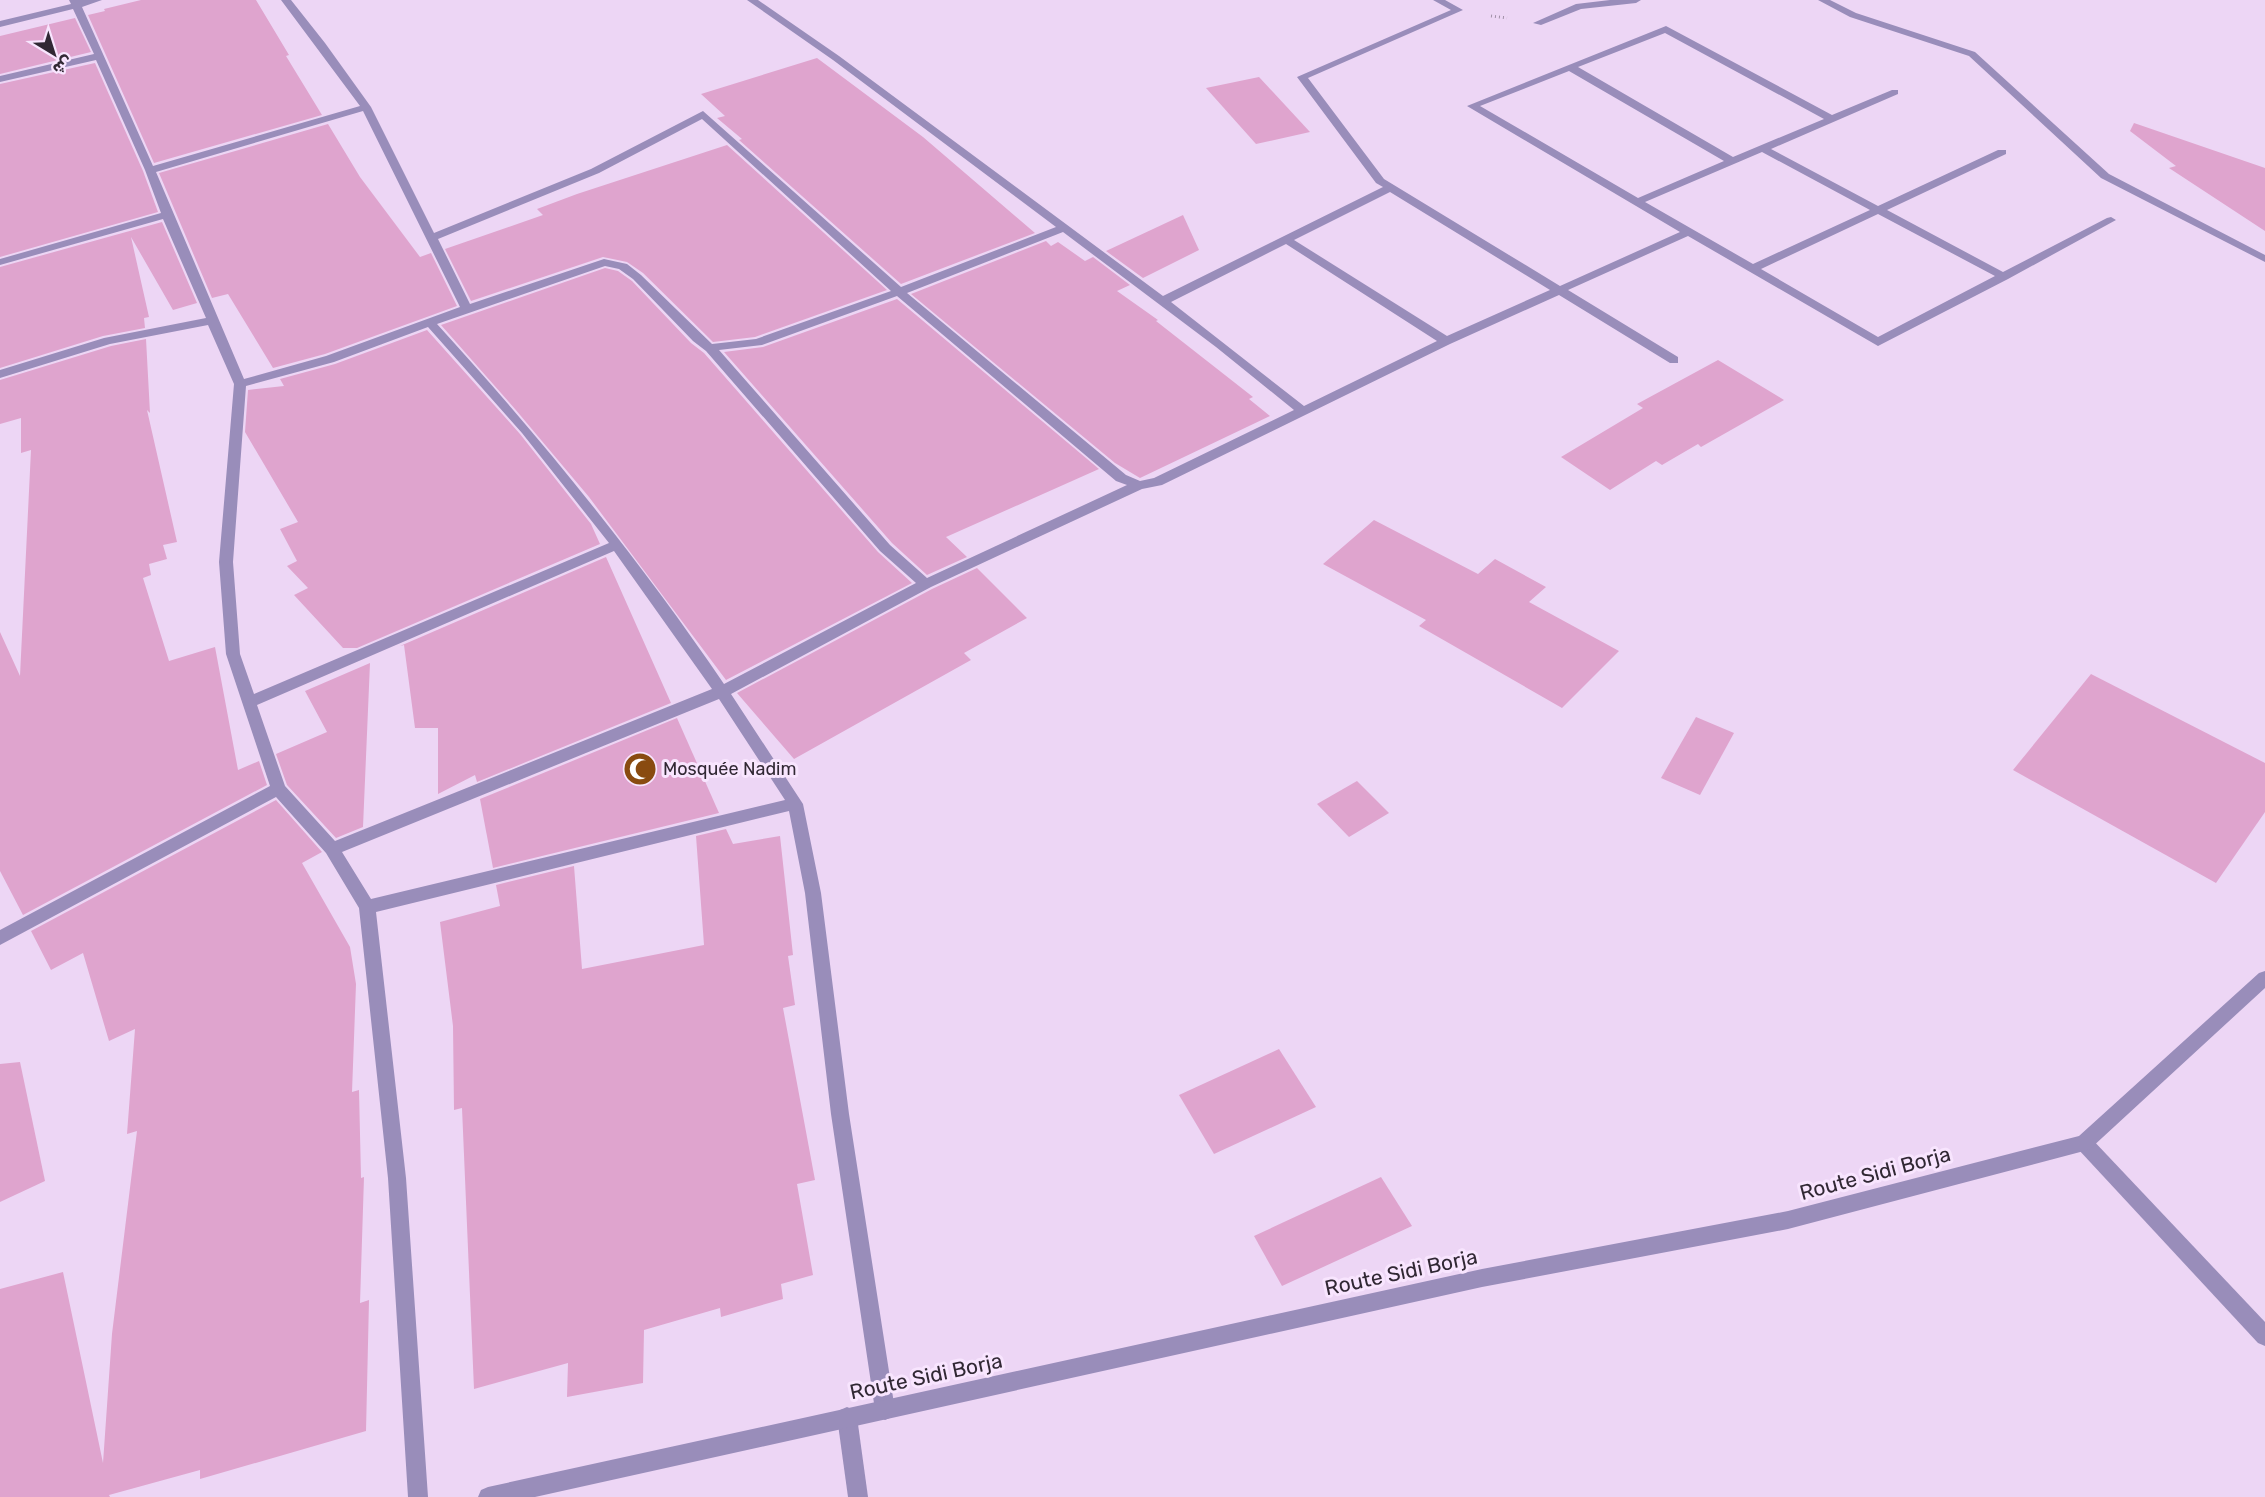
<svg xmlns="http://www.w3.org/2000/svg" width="2265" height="1497" font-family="Rubik,Cairo,sans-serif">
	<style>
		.building { fill: #dfa4ce }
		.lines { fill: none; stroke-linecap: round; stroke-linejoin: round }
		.path { stroke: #a190a7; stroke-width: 3; stroke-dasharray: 1 3; stroke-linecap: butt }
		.minor { fill: #998dba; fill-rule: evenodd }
		.tertiary { fill: #998dba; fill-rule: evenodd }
		.labels { text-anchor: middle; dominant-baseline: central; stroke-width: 6; stroke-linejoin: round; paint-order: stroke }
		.poi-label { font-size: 18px; fill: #312834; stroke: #f8e5fe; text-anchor: start }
		.near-street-label { font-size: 21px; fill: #312834; stroke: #f8e5fe }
	</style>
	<rect width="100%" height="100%" fill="#edd6f5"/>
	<g class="building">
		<path d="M141 0H256L289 55 286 56 322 115 154 163 88 15 105 11 104 9Z"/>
		<path d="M75 18 91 52 0 74V36Z"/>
		<path d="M817 58 923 137 1035 233 901 284 739 140 742 139 717 118 725 116 701 94Z"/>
		<path d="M95 63 143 171 158 212 0 257V84Z"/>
		<path d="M1259 77 1310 132 1256 144 1206 88Z"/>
		<path d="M2134 123 2265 168V231L2169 168 2176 166 2130 131Z"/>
		<path d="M328 124 360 177 420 257 431 253 457 306 325 354 273 368 228 294 212 298 159 173Z"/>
		<path d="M727 145 887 290 755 337 713 342 643 273 627 262 603 257 471 301 445 249 543 215 537 209 577 194Z"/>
		<path d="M1183 215 1199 250 1143 278 1106 251Z"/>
		<path d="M162 222 197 303 173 310 131 237 149 317 144 318 145 328 103 336 0 368V267Z"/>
		<path d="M1046 241 1051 246 1058 242 1085 261 1093 257 1130 285 1117 291 1158 320 1156 321 1253 397 1249 399 1270 416 1140 478 1115 463 911 294Z"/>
		<path d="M605 268 618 271 632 281 691 343 704 353 878 552 912 583 726 680 589 497 515 409 441 325Z"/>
		<path d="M897 299 1099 469 946 537 967 557 927 575 892 543 724 352 763 347Z"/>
		<path d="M427 330 520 434 591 524 600 544 357 648H343L294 595 308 588 287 566 297 561 280 529 298 522 245 432 248 390 284 386 280 379 335 364Z"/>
		<path d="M146 339 150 413 147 410 177 542 163 545 167 559 149 564 151 575 143 578 169 661 215 647 238 770 259 761 267 785 23 915 0 871V632L20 676 31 450 21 453V418L0 424V380L111 346Z"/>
		<path d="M1718 360 1784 400 1701 447 1698 444 1662 465 1656 461 1610 490 1561 457 1643 408 1637 404Z"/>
		<path d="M1374 520 1478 574 1495 559 1546 587 1529 602 1619 651 1562 708 1419 626 1426 620 1323 564Z"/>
		<path d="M606 557 671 703 477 782 475 775 438 794V728H415L404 645 400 646Z"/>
		<path d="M977 568 1027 618 964 653 971 660 794 759 737 693 932 589Z"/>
		<path d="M370 663 363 827 336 838 287 785 276 754 327 732 305 691Z"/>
		<path d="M2091 674 2265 763V812L2216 883 2013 770Z"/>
		<path d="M1696 717 1734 733 1700 795 1661 778Z"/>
		<path d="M677 718 719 813 493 868 480 799Z"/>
		<path d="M1357 781 1389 813 1349 837 1317 804Z"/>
		<path d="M276 800 322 852 302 863 350 947 356 984 352 1092 359 1090 361 1178 364 1177 360 1303 369 1300 366 1431 200 1479V1470L109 1495 110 1497H0V1289L63 1272 103 1463 112 1334 137 1131 127 1134 135 1029 109 1041 83 953 51 970 31 931Z"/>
		<path d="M726 829 733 844 780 836 793 955 788 956 795 1005 783 1008 815 1180 797 1184 813 1275 781 1284 783 1299 721 1317 720 1308 644 1330 643 1383 567 1397 568 1363 474 1389 462 1108 454 1110 453 1026 440 922 500 906 496 885 574 866 582 969 704 945 696 836Z"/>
		<path d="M1279 1049 1316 1107 1214 1154 1179 1095Z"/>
		<path d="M20 1062 45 1181 0 1202V1064Z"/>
		<path d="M1381 1177 1412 1226 1282 1286 1254 1236Z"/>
	</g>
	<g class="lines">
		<path class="path" d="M1491 16 1507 18"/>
		<g class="minor">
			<path d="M69 0H102L82 7 153 166 360 106 281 0H291L325 43 371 107 434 233 591 169 703 111 901 287 1056 227 833 60 747 0H758L839 56 1163 296 1383 187 1376 183 1297 77 1451 10 1433 0H1445L1463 10 1308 78 1384 179 1560 286 1680 232 1467 106 1666 26 1832 115 1892 90H1898V94L1771 149 1878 206 1998 150H2006V154L1887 210 2003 272 2107 218 2111 217 2116 220 2008 279 1878 346 1688 236 1568 290 1678 357V363H1670L1559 295 1450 344 1162 485 1142 489 931 587 731 694 803 804 821 893 849 1114 895 1410 892 1417 885 1420 878 1417 875 1410 831 1114 805 893 789 811 376 912 406 1178 428 1497H408L388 1178 359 908 326 853 276 797 0 945V930L270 786 226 654 219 562 234 384 208 325 110 344 0 378V370L104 338 206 318 163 219 0 265V259L161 213 145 170 96 60 0 82V76L94 54 73 9 0 27V21L71 4ZM1665 33 1824 119 1733 157 1578 67ZM1569 71 1724 161 1638 198 1480 106ZM363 111 460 307 326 356 244 379 156 172ZM702 119 891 291 756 339 712 344 641 275 627 264 604 259 470 304 438 239 599 173ZM1762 152 1870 210 1753 264 1645 202ZM1390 192 1550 290 1447 336 1294 240ZM1878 214 1995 276 1878 337 1761 269ZM1063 232 1216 347 1294 410 1154 478 1140 481 1126 475 907 293ZM1286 244 1437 341 1304 406 1171 302ZM605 266 619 269 633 279 693 341 706 351 880 551 916 583 724 684C637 556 541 438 437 324ZM897 296 1116 481 1127 485 927 578 890 545 719 350 762 345ZM428 327 522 433 609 543 254 694 240 654 233 562 246 386 334 362ZM614 551 712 689 335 841 285 786 257 705ZM719 699 785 800 371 899 342 852Z"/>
			<path d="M1610 0H1641L1636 3 1581 9 1541 25 1533 23 1576 4Z"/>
			<path d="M1818 0H1830L1856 13 1975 52 2109 174 2265 255V262L2101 178 1969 56 1850 17Z"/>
			<path d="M2084 1135 2090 1137 2265 1322V1346L2258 1343 2078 1149 2075 1143 2078 1137Z"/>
			<path d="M847 1407 854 1410 857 1417 868 1497H848L837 1417 840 1410Z"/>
		</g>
		<path class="tertiary" d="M2265 971V988L2090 1149 2084 1151 1788 1229 1482 1287 535 1497H478L481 1490 488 1487 1482 1269 1788 1211 2079 1136 2259 973Z"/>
	</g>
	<defs>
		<symbol id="mosque-disc" viewBox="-11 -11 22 22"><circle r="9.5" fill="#894b10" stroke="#f8e5fe"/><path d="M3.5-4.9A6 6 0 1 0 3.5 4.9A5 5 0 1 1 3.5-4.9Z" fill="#fff"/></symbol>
	</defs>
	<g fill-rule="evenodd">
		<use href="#mosque-disc" x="621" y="750" width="38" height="38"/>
	</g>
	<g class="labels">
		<g class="poi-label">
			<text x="663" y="769">Mosquée Nadim</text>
		</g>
		<g class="near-street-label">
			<text transform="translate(1875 1173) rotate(-15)">Route Sidi Borja</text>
			<text transform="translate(1401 1272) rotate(-12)">Route Sidi Borja</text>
			<text transform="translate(926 1376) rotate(-12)">Route Sidi Borja</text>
		</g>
	</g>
	<g transform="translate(54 54) rotate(142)" stroke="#f8e5fe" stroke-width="4.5" paint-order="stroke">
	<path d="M0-4.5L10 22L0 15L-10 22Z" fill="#312834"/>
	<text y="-9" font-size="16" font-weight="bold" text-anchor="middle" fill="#312834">ش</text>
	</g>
</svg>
